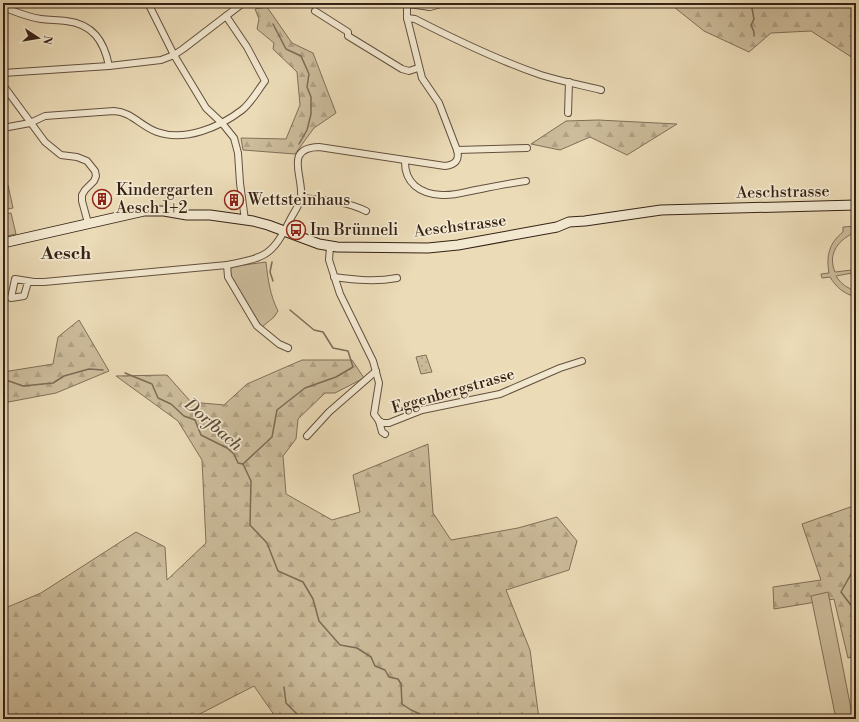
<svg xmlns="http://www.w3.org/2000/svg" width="859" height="722" font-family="'Libre Bodoni',serif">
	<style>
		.forest { fill: url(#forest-firs); stroke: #816f58 }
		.park { fill: url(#park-dots); stroke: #816f58 }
		.garden { fill: #ccbc9b; stroke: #816f58 }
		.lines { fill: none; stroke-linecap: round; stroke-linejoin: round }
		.stream { stroke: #7d6b55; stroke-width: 1.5 }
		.street-casing { stroke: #63503e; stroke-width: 8 }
		.secondary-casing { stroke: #362215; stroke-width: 11 }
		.street { stroke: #f2e8d0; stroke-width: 6 }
		.secondary { stroke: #f2e8d0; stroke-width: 9 }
		.labels { text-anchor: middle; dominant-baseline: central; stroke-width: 3.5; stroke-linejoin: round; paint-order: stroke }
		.poi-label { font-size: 16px; fill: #362215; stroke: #f2e8d0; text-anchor: start }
		.street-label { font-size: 16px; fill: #362215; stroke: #f2e8d0 }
		.water-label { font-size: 17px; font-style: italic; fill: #604d3a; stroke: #f2e8d0 }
		.quarter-label { font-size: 18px; font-weight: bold; fill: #362215; stroke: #f2e8d0 }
	</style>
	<defs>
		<pattern id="forest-firs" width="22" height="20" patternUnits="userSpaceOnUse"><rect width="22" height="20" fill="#ccbc9b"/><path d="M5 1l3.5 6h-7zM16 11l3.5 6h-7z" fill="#b0a185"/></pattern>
		<pattern id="park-dots" width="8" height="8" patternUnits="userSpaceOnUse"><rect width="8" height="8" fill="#ccbc9b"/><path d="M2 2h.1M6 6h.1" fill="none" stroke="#b0a185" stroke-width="1.8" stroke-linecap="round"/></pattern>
	</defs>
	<rect width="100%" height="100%" fill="#ebdbb7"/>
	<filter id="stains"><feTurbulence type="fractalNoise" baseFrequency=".005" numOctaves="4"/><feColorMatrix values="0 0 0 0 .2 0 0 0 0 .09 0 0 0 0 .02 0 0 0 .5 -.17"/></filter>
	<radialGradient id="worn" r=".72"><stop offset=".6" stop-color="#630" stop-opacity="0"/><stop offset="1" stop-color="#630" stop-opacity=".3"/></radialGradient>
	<g class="forest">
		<path d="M669 3H856V60L811 31 771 33 749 52 704 31Z"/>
		<path d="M267 7 292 43 313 53 336 113 314 128 295 154 243 150 241 138 286 139 300 105 297 72 273 49 274 43 257 29 259 19 255 9Z"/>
		<path d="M598 120 677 124 627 155 590 137 560 150 531 144 566 121Z"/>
		<path d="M79 320 109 371 56 393 3 403V372L53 364 58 337Z"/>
		<path d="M302 360H352L364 378 335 393H325L298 419 296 439 283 456 286 494 332 520 360 512 353 475 428 444 433 513 451 540 518 528 557 517 577 541 569 570 506 590 530 650 539 719H277L254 686 190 719H3V609L41 593 136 532 165 547 167 580 206 543 202 460 178 421 116 376 167 375 191 402 224 405 247 384Z"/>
		<path d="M856 505V656L848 658 834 599 774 609 773 587 821 580 802 524Z"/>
	</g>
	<path class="park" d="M426 355 432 372 421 374 416 357Z"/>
	<g class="garden">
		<path d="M8 185 13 208 3 210V186Z"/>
		<path d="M11 213 16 234 3 237V214Z"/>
		<path d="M856 226V232C839 239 827 253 835 272L852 270V273L836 276C841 284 847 288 856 291V297C844 294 836 287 830 277L822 278 821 274 829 273C826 256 829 243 843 232V227Z"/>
		<path d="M266 262C268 280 270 295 278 311L274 317 262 327 229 278V267Z"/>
		<path d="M828 592 853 719H836L811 596Z"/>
	</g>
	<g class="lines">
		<g class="stream">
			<path d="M751 3 754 19 751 25 754 32V36"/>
			<path d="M273 24 286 49 301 56 309 74 307 87 311 97V114L307 130 299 144"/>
			<path d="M272 262 270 272 273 281"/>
			<path d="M125 373 152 384 158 398 171 404 184 416 195 420 201 435 227 448 234 454 238 463 243 464 251 481 250 525 267 543 278 571 303 582 313 599 319 621 340 645 357 648 371 657 375 666 385 670 389 677 398 679 401 684 402 704 411 710 420 714 423 719"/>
			<path d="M3 383 9 381 23 386 53 383 64 376 89 369 103 370"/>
			<path d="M243 464 272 437 277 410 305 388 336 377 353 367 348 351 333 348 323 332 314 330 290 310"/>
			<path d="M856 565 841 592 856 612"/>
			<path d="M854 653 856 650"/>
			<path d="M284 687 286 703 302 719"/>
		</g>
		<defs>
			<g id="street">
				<path d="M148 3 174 55 206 108 222 123 234 138 238 153 240 183 245 220"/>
				<path d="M402 3 430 7 444 3"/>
				<path d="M3 7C16 12 27 17 41 19 49 20 58 20 66 21 93 24 104 41 109 66"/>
				<path d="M315 11 348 32V36L402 69 409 71 418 68"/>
				<path d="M407 18 415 19C456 40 497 60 541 75 560 81 581 85 601 90"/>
				<path d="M3 73 109 66 161 60 174 55 183 49 243 3"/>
				<path d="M3 85 45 142 61 155 77 157 87 161 95 171 96 176 94 181 85 190 82 195V201L88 223"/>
				<path d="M568 113 569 82"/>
				<path d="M3 128 30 123 45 116 114 111C132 112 140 126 157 132 185 142 220 127 242 110 251 103 258 90 265 81L247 47 226 16"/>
				<path d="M457 150 527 148"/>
				<path d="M405 160C404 183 420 194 442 195 455 196 468 191 481 189 496 186 511 183 526 181"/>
				<path d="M302 198C323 200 346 201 366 211"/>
				<path d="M330 247 329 260 340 294 373 361 379 383 374 414 379 421 383 423H389L422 410 500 394 560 368 582 361"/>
				<path d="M227 265 228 277 257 326 279 344 288 348"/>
				<path d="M334 277C356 280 375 282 397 278"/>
				<path d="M28 282 24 296 11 298 15 279 34 282H44L227 265C267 257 272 256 291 218 294 212 301 203 301 196 303 175 284 148 319 147L445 166C455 165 460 160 457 150L439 103 422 78 407 18V4"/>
				<path d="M379 421 382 432 385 434"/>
				<path d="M307 436 329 412 376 371"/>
			</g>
			<path id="secondary" d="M3 243 144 211H164L187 215H210L253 221 268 225 319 244 337 247 428 248 458 245 557 227 569 222 585 221 661 210 856 205"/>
		</defs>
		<use href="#street" class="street-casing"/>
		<use href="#secondary" class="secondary-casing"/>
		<use href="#street" class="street"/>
		<use href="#secondary" class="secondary"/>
	</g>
	<defs>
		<symbol id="building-ring" viewBox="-11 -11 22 22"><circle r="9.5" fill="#f2e8d0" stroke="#8f2418" stroke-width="1.5"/><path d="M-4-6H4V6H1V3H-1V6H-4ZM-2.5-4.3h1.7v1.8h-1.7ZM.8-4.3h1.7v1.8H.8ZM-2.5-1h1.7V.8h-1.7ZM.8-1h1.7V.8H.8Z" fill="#8f2418"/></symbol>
		<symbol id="bus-ring" viewBox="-11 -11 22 22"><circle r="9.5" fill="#f2e8d0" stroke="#8f2418" stroke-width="1.5"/><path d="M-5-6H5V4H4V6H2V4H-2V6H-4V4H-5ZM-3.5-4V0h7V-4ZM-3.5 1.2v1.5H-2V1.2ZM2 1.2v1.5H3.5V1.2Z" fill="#8f2418"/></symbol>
	</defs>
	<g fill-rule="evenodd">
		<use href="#building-ring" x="91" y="188" width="22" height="22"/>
		<use href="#building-ring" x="223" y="189" width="22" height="22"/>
		<use href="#bus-ring" x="285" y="219" width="22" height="22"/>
	</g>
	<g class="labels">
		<g class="poi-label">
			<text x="116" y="190">Kindergarten<tspan x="116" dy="18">Aesch 1+2</tspan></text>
			<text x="248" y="200">Wettsteinhaus</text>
			<text x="310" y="230">Im Brünneli</text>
		</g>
		<g class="street-label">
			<text transform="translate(783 192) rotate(-1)">Aeschstrasse</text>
			<text transform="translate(460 226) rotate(-7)">Aeschstrasse</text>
			<text transform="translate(453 391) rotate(-16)">Eggenbergstrasse</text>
		</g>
		<g class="water-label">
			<text transform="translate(213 425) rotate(41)">Dorfbach</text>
		</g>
		<g class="quarter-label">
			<text x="66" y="253">Aesch</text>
		</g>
	</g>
	<rect width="859" height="722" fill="none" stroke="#ebdbb7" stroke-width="16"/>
	<rect x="4" y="4" width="851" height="714" fill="none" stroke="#362215" stroke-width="2"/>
	<rect x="8" y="8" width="843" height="706" fill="none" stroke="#362215"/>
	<g transform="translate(38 38) rotate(102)" stroke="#f2e8d0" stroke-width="3" paint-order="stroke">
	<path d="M0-3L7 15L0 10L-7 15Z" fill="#362215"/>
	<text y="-6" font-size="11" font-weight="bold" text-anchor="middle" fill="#362215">N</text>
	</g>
	<rect width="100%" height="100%" filter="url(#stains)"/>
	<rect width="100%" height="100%" fill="url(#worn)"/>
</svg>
